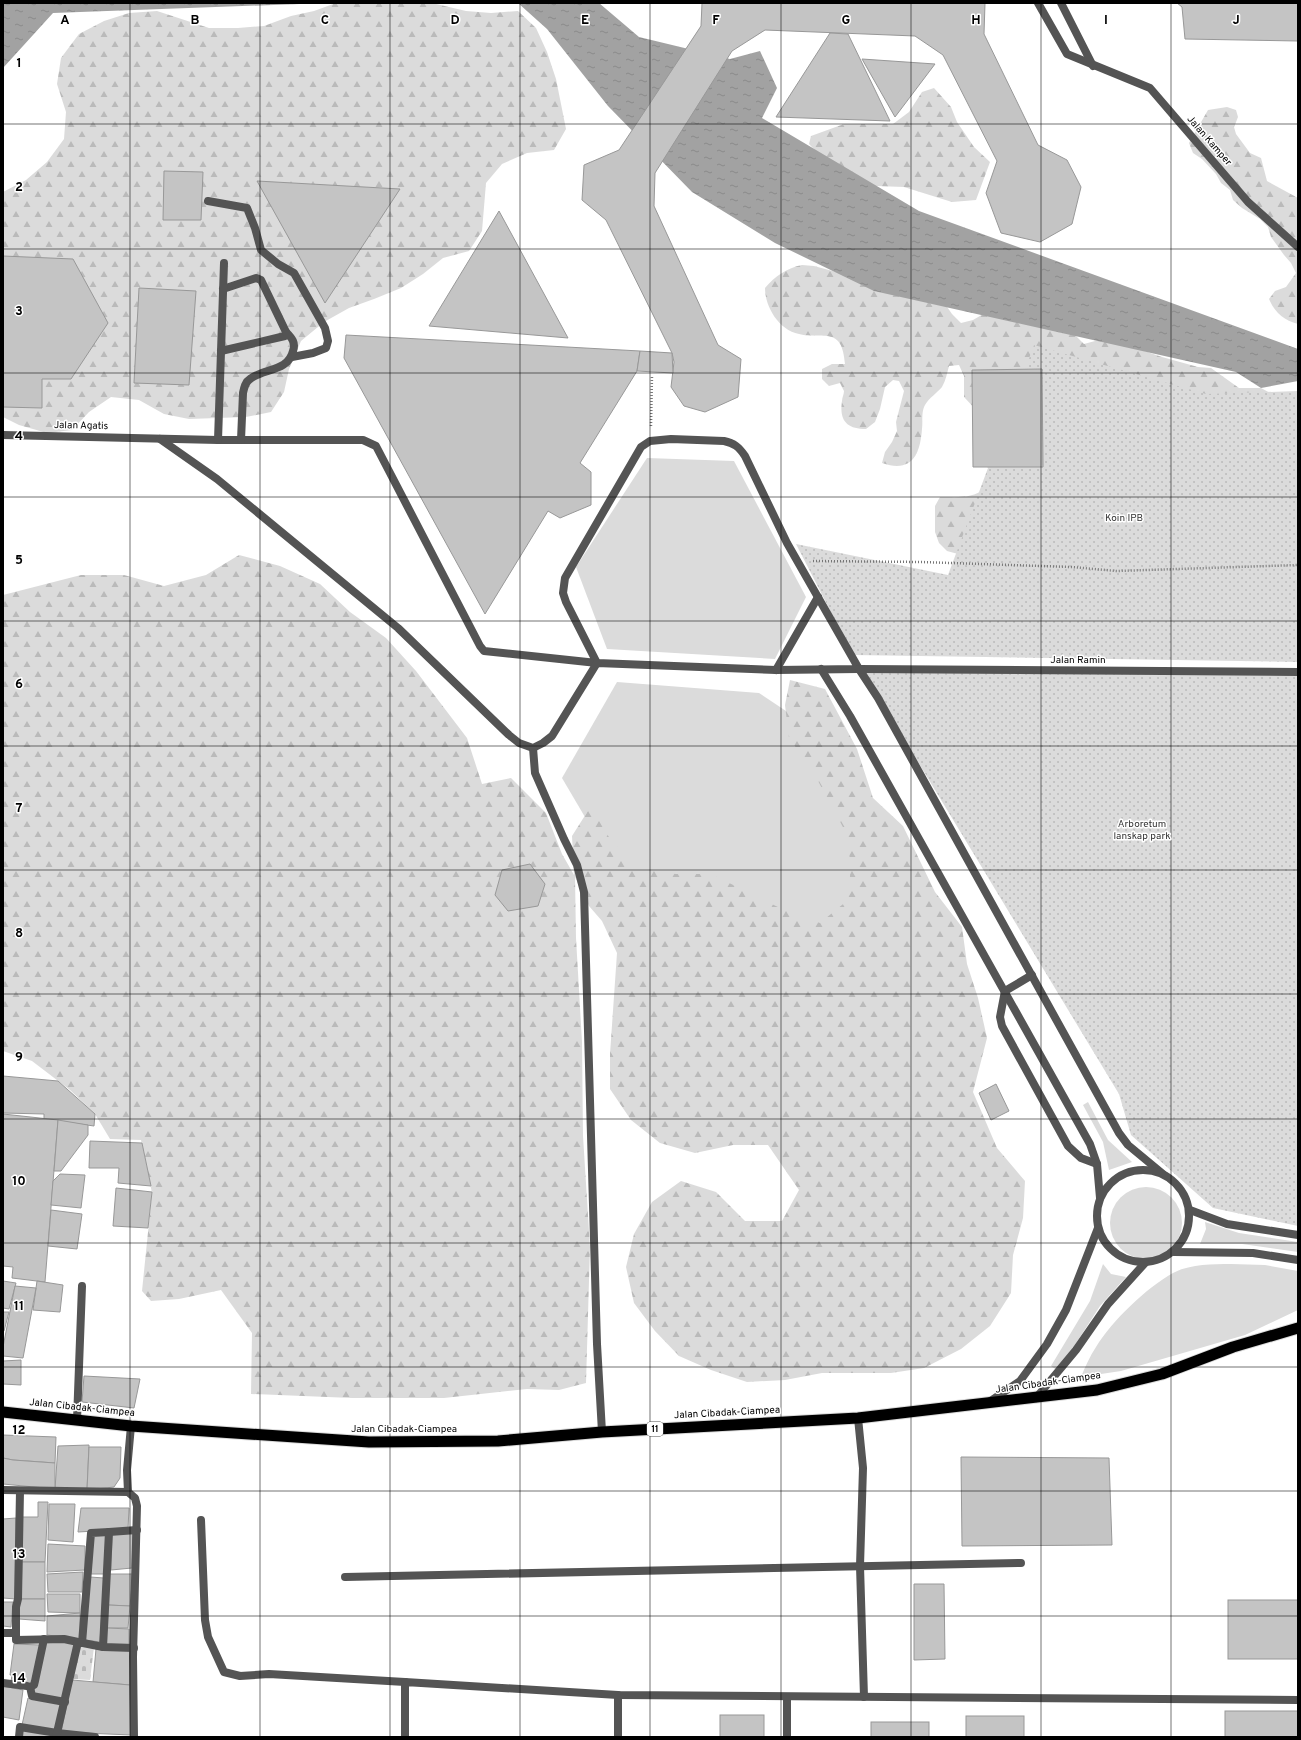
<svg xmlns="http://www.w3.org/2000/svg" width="1301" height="1740" font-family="Overpass,sans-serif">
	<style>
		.grass { fill: #dbdbdb }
		.forest { fill: url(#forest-firs) }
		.cemetery { fill: url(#cemetery-stones) }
		.park { fill: url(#park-dots) }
		.water { fill: url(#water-ripples) }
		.building { fill: #c4c4c4; stroke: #989898 }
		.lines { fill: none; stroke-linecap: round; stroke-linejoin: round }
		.trunk-casing { stroke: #dbdbdb; stroke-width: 13 }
		.path { stroke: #767676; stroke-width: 2.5; stroke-dasharray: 1 2; stroke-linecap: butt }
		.service { stroke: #545454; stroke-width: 8 }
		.minor { stroke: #545454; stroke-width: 8 }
		.trunk { stroke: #000; stroke-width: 11 }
		.grid { fill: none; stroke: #000; stroke-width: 1; stroke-opacity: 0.55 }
		.labels { text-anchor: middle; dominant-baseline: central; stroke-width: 3; stroke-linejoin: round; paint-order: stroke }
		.shield { fill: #fff; stroke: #4c4c4c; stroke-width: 1 }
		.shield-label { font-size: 9px; font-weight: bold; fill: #000 }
		.street-label { font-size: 10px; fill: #000; stroke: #fff }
		.park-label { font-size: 10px; fill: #323232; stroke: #fff }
		.grid-label { font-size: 13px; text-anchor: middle; font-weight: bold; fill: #000; stroke: #fff; stroke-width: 3; stroke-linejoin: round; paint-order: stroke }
	</style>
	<defs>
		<pattern id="forest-firs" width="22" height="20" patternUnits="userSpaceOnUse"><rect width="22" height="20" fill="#dbdbdb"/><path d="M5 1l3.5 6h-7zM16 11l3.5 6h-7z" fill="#bababa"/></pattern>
		<pattern id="cemetery-stones" width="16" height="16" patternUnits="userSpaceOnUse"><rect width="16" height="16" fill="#dbdbdb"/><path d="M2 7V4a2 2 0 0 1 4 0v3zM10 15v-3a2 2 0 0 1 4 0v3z" fill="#bababa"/></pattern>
		<pattern id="park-dots" width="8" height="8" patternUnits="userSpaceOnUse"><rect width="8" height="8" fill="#dbdbdb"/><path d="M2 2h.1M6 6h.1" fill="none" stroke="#bababa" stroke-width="1.8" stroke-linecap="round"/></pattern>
		<pattern id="water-ripples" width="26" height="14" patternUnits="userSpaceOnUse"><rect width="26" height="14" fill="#a2a2a2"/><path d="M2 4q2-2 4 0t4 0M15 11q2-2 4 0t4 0" fill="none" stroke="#8a8a8a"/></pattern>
	</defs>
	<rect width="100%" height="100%" fill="#fff"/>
	<g class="grass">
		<path d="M647 458 734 461 806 597 775 659 607 649 576 567Z"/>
		<path d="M617 682 759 693 840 747 882 932 632 897 562 778Z"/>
		<path d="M1088 1102 1108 1140 1132 1162 1109 1170 1103 1142 1083 1105Z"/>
		<circle cx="1146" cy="1223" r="36"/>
		<path d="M1205 1222 1239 1233 1298 1242V1252L1242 1244H1200L1206 1229Z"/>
		<path d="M1103 1264 1111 1274 1126 1277 1100 1306 1058 1371 1051 1366 1090 1301Z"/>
		<path d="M1231 1264 1265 1265 1298 1271V1310L1245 1335 1121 1371 1081 1377C1085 1367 1090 1356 1096 1347 1112 1321 1146 1288 1173 1273 1190 1264 1212 1264 1231 1264Z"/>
	</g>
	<g class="forest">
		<path d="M336 3H432L466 11 491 13 518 11 536 28 547 52 556 79 566 129 554 150 527 153 502 164 486 183 482 231 469 251 443 258 423 274 401 288 374 299 349 308 324 322 301 341 289 369 284 392 271 412 246 417 189 419 164 414 139 400 111 397 89 412 72 430 47 433 19 425 3 417V192L26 180 47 162 64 139 66 112 57 84 61 58 79 34 104 21 129 13 157 11 209 28H238L264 26 291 16 314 11Z"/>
		<path d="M934 88 951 107 957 122 974 147 990 162 976 200 952 202 904 187 849 185 809 144 811 136 844 124H893L909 112 922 92Z"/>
		<path d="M1227 107 1236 110 1238 117 1234 127 1236 134 1250 153 1261 158 1267 181 1298 198V324C1284 320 1275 313 1269 299L1275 291 1286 287 1296 273 1291 263 1284 255 1271 237 1268 227 1260 219 1242 208 1233 200 1230 190 1221 183 1216 174 1202 159 1193 153 1189 143 1208 110Z"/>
		<path d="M802 265 814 266 840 273 938 294 952 314 961 323 973 320 985 313 1075 335 1084 344 1106 338 1162 357 1198 367 1211 368 1239 388H1261L1272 394 958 554 947 551 939 543 935 532V506L940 497C960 497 970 499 987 488L992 471 983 464 978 412 964 397V376L959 365 949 366C947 373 946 380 942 387 937 393 929 398 925 405 921 412 923 422 922 429 920 456 911 473 882 463L885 452 892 442 897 431 896 422 904 391 899 381 893 380 885 387 880 409 875 422 866 429C847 429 839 421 842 401 842 398 844 394 844 391 843 389 841 385 840 383L829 386 822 379V369L832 364H845C842 325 824 340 799 334 779 330 765 307 765 288 775 276 787 268 802 265Z"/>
		<path d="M239 555 280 566 320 584 350 612 386 638 416 671 467 738 482 784 511 778 546 813 562 854 574 875 572 836 591 806 610 839 638 869 676 874H711L782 909 820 923 848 900 851 864 844 829 811 768 789 738 785 705 790 680 825 689 857 749 873 798 903 826 935 892 962 927 967 964 978 998 987 1038 973 1092 997 1148 1025 1181 1023 1218 1013 1255 1011 1293 990 1326 961 1349 924 1368 891 1373H822L785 1380 747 1382 711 1370 679 1356 655 1331 634 1303 626 1267 634 1234 652 1202 681 1181 716 1192 745 1221H782L799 1190 768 1145H733L695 1153 660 1143 631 1120 610 1089V1054L617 953 602 921 589 906 575 877 576 938 582 1042 583 1136 590 1247 586 1383 559 1390 527 1389 444 1398H352L251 1394 252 1333 221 1290 179 1299 151 1301 142 1291 152 1193 141 1140 110 1139 95 1114 70 1090 32 1061 3 1051V595L81 575H124L164 586 206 575Z"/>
	</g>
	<path class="cemetery" d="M79 1646 94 1647 90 1680 72 1679Z"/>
	<g class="park">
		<path d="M1034 345 1206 394 1298 391V662L853 655 796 544 948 575Z"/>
		<path d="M863 671 1298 674V1226L1213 1208 1131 1135 1119 1094Z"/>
	</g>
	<g class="water">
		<path d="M3 3H326L53 13 3 68Z"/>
		<path d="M518 3H599L639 37 730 59 760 51 777 88 762 118 919 211 1298 349V381L1261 388 1236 372 874 291 775 243 692 192 608 106 547 29Z"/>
	</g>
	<g class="building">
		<path d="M702 3H985L984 34 1038 145 1067 160 1081 187 1072 224 1040 242 1001 233 986 193 997 161 943 55 915 36 765 30 732 51 655 173 654 206 718 345 741 359 738 397 705 412 684 406 671 387 674 362 672 353 606 220 582 200 584 165 619 150 701 26Z"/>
		<path d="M1177 3H1298V41L1185 39 1182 7Z"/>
		<path d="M830 33 848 34 890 121 776 117Z"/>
		<path d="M862 59 935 64 895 117Z"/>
		<path d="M164 171 203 172 201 220H163Z"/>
		<path d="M257 181 400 189 325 303Z"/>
		<path d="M499 211 568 338 429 326Z"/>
		<path d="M3 256 73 259 108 323 71 379H42V408L3 407Z"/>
		<path d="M139 288 196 291 189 385 134 383Z"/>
		<path d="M346 335 640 351 637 371 580 463 591 472V505L560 518 548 511 485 614 344 358Z"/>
		<path d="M640 351 672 353 673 373 637 371Z"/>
		<path d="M1042 369 1043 467H973L972 370Z"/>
		<path d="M530 864 545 884 538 906 508 911 495 895 502 870Z"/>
		<path d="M3 1076 58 1081 95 1114 94 1126 44 1119V1114L3 1113Z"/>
		<path d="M996 1084 1009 1111 991 1120 979 1093Z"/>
		<path d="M3 1114 58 1120 45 1282 12 1278 13 1267 3 1266Z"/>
		<path d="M58 1120 88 1125V1135L61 1171H54Z"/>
		<path d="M90 1141 142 1143 151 1186 118 1183 119 1168H89Z"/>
		<path d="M60 1174 85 1175 81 1208 51 1205 53 1181Z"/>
		<path d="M116 1188 152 1192 148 1228 113 1226Z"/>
		<path d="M51 1210 82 1214 77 1249 48 1246Z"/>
		<path d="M3 1281 16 1283 9 1309 3 1308Z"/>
		<path d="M37 1281 63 1285 60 1312 33 1310Z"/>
		<path d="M15 1286 36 1288 23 1358 3 1356V1347Z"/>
		<path d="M3 1312H9L4 1331 3 1330Z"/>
		<path d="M21 1360V1385L3 1384V1361Z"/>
		<path d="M84 1376 140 1379 134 1408 82 1402Z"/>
		<path d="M3 1435 56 1437 55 1463 13 1460 3 1458Z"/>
		<path d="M89 1445 87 1490 55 1489 58 1446Z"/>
		<path d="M89 1447H121L120 1478 114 1487 87 1490Z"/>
		<path d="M961 1457 1109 1458 1112 1545 962 1546Z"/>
		<path d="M3 1458 13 1460 55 1463V1489L3 1484Z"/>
		<path d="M38 1502H48L45 1562H22V1517H38Z"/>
		<path d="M49 1504H75L73 1542 48 1540Z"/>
		<path d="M81 1508H129L128 1529 78 1532Z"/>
		<path d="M16 1518V1599L3 1598V1519Z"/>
		<path d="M133 1533 132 1568 111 1570 112 1534Z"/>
		<path d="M107 1534 104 1574H91L93 1535Z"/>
		<path d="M48 1544 85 1546V1570L47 1572Z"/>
		<path d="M22 1562H45V1599H21Z"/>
		<path d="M83 1572 82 1592H48L47 1574Z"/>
		<path d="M109 1574H133L130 1606 108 1605Z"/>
		<path d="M90 1577 104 1578 100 1642 85 1640Z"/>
		<path d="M914 1584H944L945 1659 914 1660Z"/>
		<path d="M47 1594H80V1613L48 1612Z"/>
		<path d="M21 1599H45V1621L19 1619V1605Z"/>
		<rect x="1228" y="1600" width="70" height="59"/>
		<path d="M3 1602H13L11 1627 3 1626Z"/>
		<path d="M108 1605 130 1606 128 1628H107Z"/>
		<path d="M80 1613V1639L47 1635V1616Z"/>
		<path d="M107 1628 129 1629V1646L105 1645Z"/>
		<path d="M46 1641 75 1643 64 1699 33 1695Z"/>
		<path d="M14 1644 40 1645 32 1685 11 1682 12 1675H10Z"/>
		<path d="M96 1649 131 1650 130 1685 93 1682Z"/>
		<path d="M72 1680 130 1685 131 1735 61 1732Z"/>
		<path d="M3 1686 23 1690 19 1720 3 1717Z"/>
		<path d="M28 1698 62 1704 56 1731 22 1725Z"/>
		<rect x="1225" y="1711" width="73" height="26"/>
		<rect x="720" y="1715" width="44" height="22"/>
		<rect x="966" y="1716" width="58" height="21"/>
		<rect x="871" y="1722" width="58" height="15"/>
		<path d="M23 1730 55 1735 54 1737H21Z"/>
	</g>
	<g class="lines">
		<defs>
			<path id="trunk" d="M3 1412 131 1426 369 1442 498 1441 602 1432 858 1418 1097 1390 1162 1374 1233 1347 1298 1328"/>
		</defs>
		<use href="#trunk" class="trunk-casing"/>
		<g class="path">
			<path d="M651 426 652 376"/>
			<path d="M813 561 921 562 1071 567 1117 571 1298 565"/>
		</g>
		<g class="service">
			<path d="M1038 3 1067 54 1150 88 1248 202 1298 247"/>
			<path d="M1061 3 1093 66"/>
			<path d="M208 201 247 208 255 228 261 250 278 264 294 273 325 328 328 341 326 348 313 353 292 357"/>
			<path d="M221 351 285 336 286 332 261 280 256 278 223 289"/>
			<path d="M3 435 218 440H363L376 446 480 646 484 651 597 663 776 670 859 669 787 543 745 456C739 447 734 443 724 441L671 439 650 441 641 447 565 578 563 593 566 602 597 663"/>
			<path d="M160 439 217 479 398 628 509 735 519 743 533 748 543 743 552 736 597 663"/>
			<path d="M218 440 224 263"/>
			<path d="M241 440 243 393C244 388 245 382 250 379 264 368 288 372 293 351 296 343 292 338 286 332"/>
			<path d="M821 669 850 716 1090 1144 1097 1164 1100 1198"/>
			<path d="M859 669 878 698 1119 1133 1128 1145 1163 1174"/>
			<path d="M859 669 1298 672"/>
			<path d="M776 670 818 597"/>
			<path d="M533 748 535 773 564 839 577 865 584 892 597 1344 602 1432"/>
			<path d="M1032 975 1005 991 1000 1017 1002 1026 1068 1146 1081 1158 1097 1164"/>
			<circle cx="1143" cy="1216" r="46"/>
			<path d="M1190 1210 1227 1224 1298 1235"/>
			<path d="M1174 1252 1253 1253 1298 1260"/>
			<path d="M1036 1398 1076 1350 1108 1304 1145 1263"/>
			<path d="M989 1402 1020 1381 1047 1344 1066 1310 1098 1228"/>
			<path d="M858 1418 863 1468 860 1566 864 1697"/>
			<path d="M77 1420 82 1286"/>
			<path d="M201 1520 205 1620 208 1637 224 1672 240 1676 269 1674 405 1682"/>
			<path d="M345 1577 1021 1563"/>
			<path d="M618 1695V1737"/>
			<path d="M787 1697V1737"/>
			<path d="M405 1737V1682L618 1695 1298 1700"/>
		</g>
		<g class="minor">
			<path d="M3 1490 128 1492 127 1470 131 1426"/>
			<path d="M20 1491 18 1599 16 1607V1640L64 1639 78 1642"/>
			<path d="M128 1492 135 1498 137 1506 133 1657 134 1737"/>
			<path d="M3 1633H16"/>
			<path d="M82 1643 91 1533 109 1532"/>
			<path d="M103 1647 109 1532 137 1530"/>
			<path d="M3 1683 27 1686 30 1687 32 1696 65 1702"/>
			<path d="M30 1687 34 1685 35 1681 44 1639"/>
			<path d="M19 1737 20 1727 57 1733 95 1737"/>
			<path d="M56 1737 78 1642 103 1647 134 1648"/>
		</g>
		<use href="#trunk" class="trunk"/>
	</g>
	<path class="grid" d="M130 3V1737M260 3V1737M390 3V1737M520 3V1737M650 3V1737M781 3V1737M911 3V1737M1041 3V1737M1171 3V1737M3 124H1298M3 249H1298M3 373H1298M3 497H1298M3 621H1298M3 746H1298M3 870H1298M3 994H1298M3 1119H1298M3 1243H1298M3 1367H1298M3 1491H1298M3 1616H1298"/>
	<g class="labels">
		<rect class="shield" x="647" y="1422" width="16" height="14" rx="3"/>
		<g class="shield-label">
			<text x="655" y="1429">11</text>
		</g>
		<g class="street-label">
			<text transform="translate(1209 141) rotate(49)">Jalan Kamper</text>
			<text transform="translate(81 426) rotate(1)">Jalan Agatis</text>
			<text x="1078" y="660">Jalan Ramin</text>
			<text transform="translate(1048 1383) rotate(-8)">Jalan Cibadak-Ciampea</text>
			<text transform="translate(82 1408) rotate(6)">Jalan Cibadak-Ciampea</text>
			<text transform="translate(727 1413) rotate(-3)">Jalan Cibadak-Ciampea</text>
			<text x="404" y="1429">Jalan Cibadak-Ciampea</text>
		</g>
		<g class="park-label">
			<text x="1124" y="518">Koin IPB</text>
			<text x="1142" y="824">Arboretum<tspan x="1142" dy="12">lanskap park</tspan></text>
		</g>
	</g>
	<g class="grid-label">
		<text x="65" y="24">A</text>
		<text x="195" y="24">B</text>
		<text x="325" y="24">C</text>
		<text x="455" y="24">D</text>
		<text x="585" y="24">E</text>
		<text x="716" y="24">F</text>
		<text x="846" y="24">G</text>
		<text x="976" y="24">H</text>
		<text x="1106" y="24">I</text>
		<text x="1236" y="24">J</text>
		<text x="19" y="67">1</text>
		<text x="19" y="191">2</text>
		<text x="19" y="315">3</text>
		<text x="19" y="440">4</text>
		<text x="19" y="564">5</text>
		<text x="19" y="688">6</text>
		<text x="19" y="812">7</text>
		<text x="19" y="937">8</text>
		<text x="19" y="1061">9</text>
		<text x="19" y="1185">10</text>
		<text x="19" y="1310">11</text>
		<text x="19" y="1434">12</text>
		<text x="19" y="1558">13</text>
		<text x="19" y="1682">14</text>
	</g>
	<rect width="1301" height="1740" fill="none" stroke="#000000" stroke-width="8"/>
</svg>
